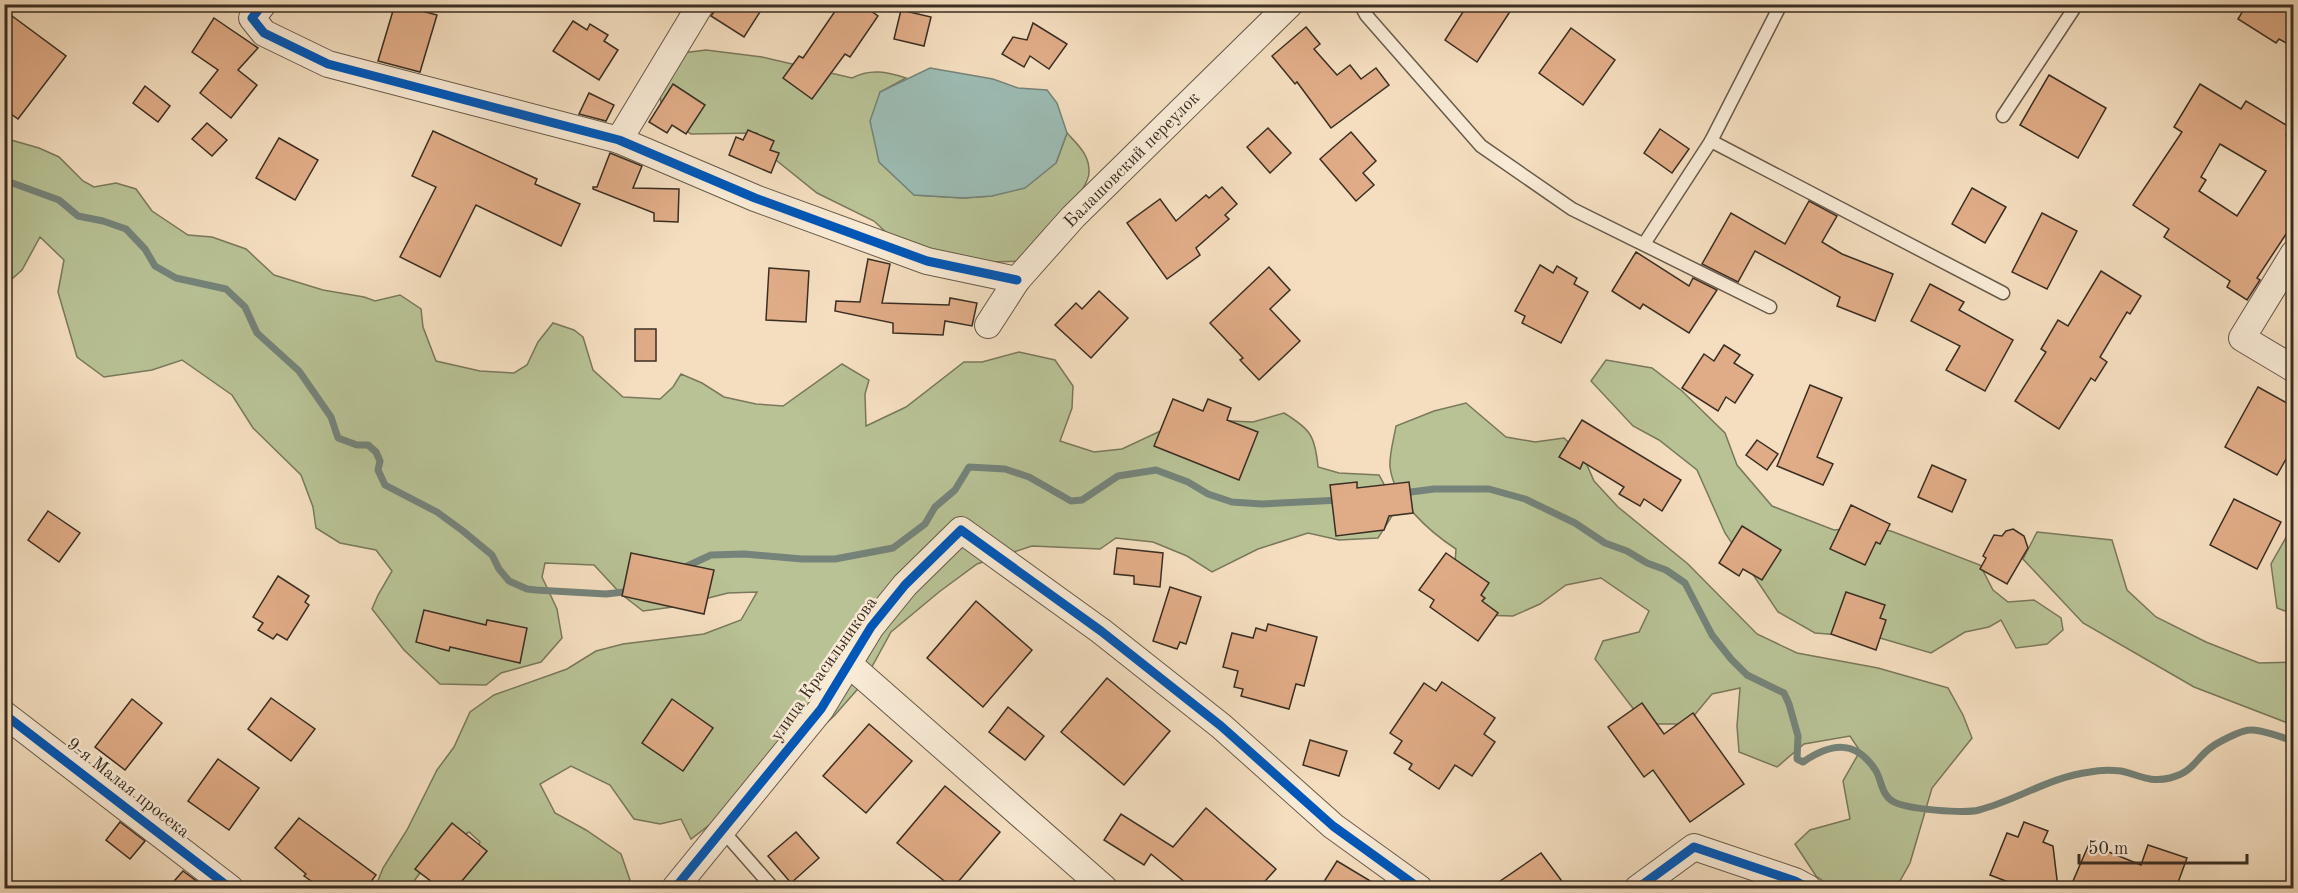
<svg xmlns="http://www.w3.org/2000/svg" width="2298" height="893" font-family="'Old Standard TT',serif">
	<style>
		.green { fill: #b8c295; stroke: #79785c; stroke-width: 1.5 }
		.water { fill: #9cbcb4; stroke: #75837a; stroke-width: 1.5 }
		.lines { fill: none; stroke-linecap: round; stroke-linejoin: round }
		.stream { stroke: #75837a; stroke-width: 7 }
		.building { fill: #e0ac87; stroke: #3a2e23; stroke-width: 1.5; fill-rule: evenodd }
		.lane-casing { stroke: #685a4a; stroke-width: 15 }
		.street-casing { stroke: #685a4a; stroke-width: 28 }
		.lane { stroke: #f8ead5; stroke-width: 12 }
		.street { stroke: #f8ead5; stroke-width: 26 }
		.cycleway-casing { stroke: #f8ead5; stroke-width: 13 }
		.cycleway { stroke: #0057b8; stroke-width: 9 }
		.labels { text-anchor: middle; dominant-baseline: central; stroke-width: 5; stroke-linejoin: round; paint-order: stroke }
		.street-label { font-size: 18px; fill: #3a2e23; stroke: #f8ead5 }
	</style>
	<rect width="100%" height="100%" fill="#f4debf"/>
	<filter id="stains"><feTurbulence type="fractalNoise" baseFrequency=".00333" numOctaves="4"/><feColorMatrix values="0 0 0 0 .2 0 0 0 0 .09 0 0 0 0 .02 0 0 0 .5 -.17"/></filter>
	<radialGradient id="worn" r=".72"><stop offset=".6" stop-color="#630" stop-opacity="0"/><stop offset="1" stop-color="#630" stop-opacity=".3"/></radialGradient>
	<g class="green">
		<path d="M706 50 762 57 852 78C871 68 887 72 906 78L880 92 914 195 963 198 992 196 1056 163 1067 133C1078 145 1090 155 1089 173 1088 192 1039 244 1025 261L992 262 917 246 890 236 874 221 817 193 771 156 757 133 691 134 663 116 658 82 682 53Z"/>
		<path d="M4 138 39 148 59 157 83 181 94 187 116 183 136 189 152 211 188 235 212 237 246 249 274 275 323 290 364 297 375 301 400 295 421 309 423 327 436 361 480 371 514 373 527 365 538 342 553 323 574 330 583 337 593 370 623 397 660 399 673 387 681 374 702 383 724 397 756 404 783 406 842 364 869 380 865 394 866 426 906 407 964 362H982L1019 352 1055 360 1073 386 1072 408 1060 441 1094 452 1122 449 1186 419 1253 422 1284 413C1310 429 1315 435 1318 467L1339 473 1379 475 1397 508 1378 538 1339 540 1308 533 1258 549 1212 572 1187 556 1153 542 1116 538 1100 549 1032 546 977 564 939 592 891 632 863 683 834 716 760 786 691 839 681 819 660 824 634 819 610 785 571 766 540 784 555 813 586 830 621 854 630 880 625 888H448L472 857 480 842 469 832C446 846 423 864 410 888H375L383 868 407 830 437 770 454 747 470 712 494 695 567 669 596 651 623 644 704 634 741 620 757 592 728 593 673 607 643 611 621 594 594 565 545 563 542 577 557 609 562 638 541 662 501 673 486 685 440 684 404 650 372 609 378 595 392 571 376 550 340 543 316 528 313 507 301 475 253 428 232 395 182 360 152 370 104 377 77 357 58 292 64 260 40 237 22 270 5 285Z"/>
		<path d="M1606 360 1652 368 1682 391 1725 433 1737 465 1772 506 1834 530 1867 527 1891 531 1980 565 1993 590 2008 602 2034 600 2061 618 2063 630 2047 644 2016 648 2001 620 1989 627 1965 632 1931 653 1880 638 1815 633 1778 612 1725 533 1697 470 1659 440 1633 426 1591 381Z"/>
		<path d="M1466 403 1506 437 1535 442 1564 438 1583 456 1594 481 1618 507 1688 564 1757 634 1797 653 1878 668 1948 688 1963 715 1972 738 1932 788 1910 863 1896 888H1833L1816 876 1795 844 1810 830 1850 819 1843 781 1860 751 1850 736 1804 744 1777 767 1739 752 1737 726 1740 688 1712 694 1687 724H1645L1595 659 1603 641 1639 632 1649 611 1601 578 1566 585 1540 604 1513 616 1479 615 1453 593 1456 549C1430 532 1394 501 1390 467 1389 455 1394 438 1396 426L1434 411Z"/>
		<path d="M2037 532 2112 540 2127 590 2156 617 2206 642 2259 663 2293 662V725L2194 687 2083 623 2023 559Z"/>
		<path d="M2293 533H2294L2293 614 2277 608 2271 564 2288 534Z"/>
	</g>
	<path class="water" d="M930 68 993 79 1018 88 1047 90 1057 103 1067 133 1056 163 1025 188 992 196 963 198 914 195 879 162 870 121 880 92Z"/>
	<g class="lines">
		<g class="stream">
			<path d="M4 180 59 200 78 216 103 221 126 229 145 249 155 266 176 278 226 289 245 307 257 333 299 371 331 417 338 438 357 445H368L376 452 380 461 378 470 385 485 437 512 463 531 492 555 499 569 509 581 527 589 536 590 606 594 632 591"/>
			<path d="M1403 493 1434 489H1489L1525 499 1575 523 1605 543 1627 551 1647 563 1666 570 1685 583 1712 635 1731 659 1747 675 1784 693 1789 704 1798 736 1797 759 1803 762C1831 743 1856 739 1876 771 1882 781 1881 795 1894 802 1907 809 1964 814 1979 810 2017 800 2050 777 2090 772 2099 770 2112 770 2121 771 2140 775 2149 783 2170 778 2193 772 2194 761 2209 749 2216 743 2241 730 2250 730 2259 729 2286 738 2294 742"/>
			<path d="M683 568 711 555 744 554 802 559H835L893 548 925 524 935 507 955 490 969 467 1005 469 1029 477 1071 501 1082 500 1118 476 1156 470 1188 482 1208 494 1232 502 1262 504 1341 500"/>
		</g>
	</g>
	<g class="building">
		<path d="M395 4 437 15 420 72 378 61Z"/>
		<path d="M719 4H765L744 37 711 16Z"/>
		<path d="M840 4H861L878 16 850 57 845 54 812 99 783 78 799 56 803 58Z"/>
		<path d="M1468 4H1515L1477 62 1445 40Z"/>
		<path d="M2247 4H2283L2294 11V47L2279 39 2276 43 2238 19Z"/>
		<path d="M4 10 66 56 18 119 4 109Z"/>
		<path d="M901 10 931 17 924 46 894 39Z"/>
		<path d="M214 18 258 48 238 70 257 85 231 118 200 93 218 70 192 52Z"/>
		<path d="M573 21 587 30 590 24 608 35 604 41 618 50 599 80 553 51Z"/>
		<path d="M1033 23 1067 44 1049 69 1030 56 1024 67 1002 54 1013 37 1027 40Z"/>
		<path d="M1306 27 1320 44 1314 49 1337 75 1350 65 1361 79 1376 68 1389 85 1331 128 1297 82 1295 84 1272 56Z"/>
		<path d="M1571 28 1615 60 1583 105 1539 73Z"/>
		<path d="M2049 75 2106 108 2078 158 2020 125Z"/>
		<path d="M673 84 705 105 686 134 672 125 667 133 649 122Z"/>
		<path d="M2200 84 2241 109 2246 101 2291 128 2286 135 2294 139V222L2257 278 2260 280 2247 300 2227 287 2230 281 2164 237 2169 229 2133 205 2182 132 2174 127ZM2220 144 2266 171 2237 216 2199 191 2206 180 2201 177Z"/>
		<path d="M145 86 170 106 158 122 133 103Z"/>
		<path d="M589 93 614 105 606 121 579 114Z"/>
		<path d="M207 123 227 140 212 156 192 139Z"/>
		<path d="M1268 128 1291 153 1270 173 1247 147Z"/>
		<path d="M1660 129 1689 149 1672 173 1644 153Z"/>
		<path d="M748 130 774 141 770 150 779 153 771 173 729 155 736 137 743 140Z"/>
		<path d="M433 131 537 179 535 184 580 204 561 246 476 205 440 277 400 257 436 187 412 176Z"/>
		<path d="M1351 132 1376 161 1363 173 1374 185 1356 201 1320 159Z"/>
		<path d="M279 138 318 160 295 200 256 178Z"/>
		<path d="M610 153 642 166 633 188 679 189 678 222 654 221V213L593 189V187H597Z"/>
		<path d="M1222 187 1237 204 1225 215 1229 219 1196 248 1200 255 1167 279 1127 223 1160 199 1176 221 1206 195 1209 198Z"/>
		<path d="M1972 188 2006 207 1985 243 1952 224Z"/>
		<path d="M1809 201 1837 216 1822 242 1842 254 1893 274 1875 321 1837 306 1840 297 1755 251 1738 282 1702 264 1731 213 1785 244Z"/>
		<path d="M2042 213 2077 231 2047 289 2012 272Z"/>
		<path d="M1636 252 1689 286 1693 278 1717 290 1689 333 1643 304 1640 309 1612 291Z"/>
		<path d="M868 259 890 264 882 303 949 305 950 298 977 303 972 326 945 321 943 335 893 333V323L835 311 836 301 860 302Z"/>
		<path d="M1540 265 1553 273 1557 266 1577 278 1574 284 1588 292 1561 343 1522 323 1525 316 1515 311Z"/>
		<path d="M1269 267 1290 290 1270 309 1300 341 1259 380 1240 360 1243 358 1210 323Z"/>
		<path d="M769 268 809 271 806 322 766 320Z"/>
		<path d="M2101 271 2141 296 2130 314 2127 312 2100 357 2107 362 2095 381 2091 378 2059 429 2015 401 2046 352 2041 349 2058 320 2068 326Z"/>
		<path d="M1930 284 1964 302 1959 310 2013 340 1985 391 1946 370 1960 346 1911 321Z"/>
		<path d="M1099 291 1128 318 1091 358 1055 325 1076 303 1082 309Z"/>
		<rect x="635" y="329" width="21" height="32"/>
		<path d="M1724 345 1740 355 1734 363 1753 375 1735 403 1726 397 1718 411 1682 388 1704 354 1714 361Z"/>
		<path d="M1810 385 1842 398 1817 457 1833 464 1823 485 1777 466Z"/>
		<path d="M2258 387 2294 407V445L2277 475 2225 447Z"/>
		<path d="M1173 399 1203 411 1208 399 1231 408 1227 420 1258 432 1239 480 1154 446Z"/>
		<path d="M1582 420 1681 480 1662 511 1644 499 1640 506 1619 494 1624 487 1583 462 1580 469 1559 457Z"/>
		<path d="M1757 440 1778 454 1767 470 1746 455Z"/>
		<path d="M1932 465 1966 480 1952 512 1918 497Z"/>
		<path d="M1357 482V488L1409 482 1413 513 1389 516 1384 530 1336 536 1330 485Z"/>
		<path d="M2234 499 2281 522 2257 569 2210 545Z"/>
		<path d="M1851 505 1890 524 1880 544 1876 542 1865 565 1830 549Z"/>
		<path d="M48 511 80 533 59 562 28 540Z"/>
		<path d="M1742 526 1781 550 1762 580 1743 569 1739 576 1719 563Z"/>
		<path d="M2013 529 2024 536 2028 548 2007 584 1980 569 1986 558 1983 556 1994 535 2002 536 2006 531Z"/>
		<path d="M1117 548 1163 553 1160 587 1134 584V576L1114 574Z"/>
		<path d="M631 553 714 570 704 614 622 596Z"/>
		<path d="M1446 553 1489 583 1481 595 1485 598 1482 601 1498 613 1478 641 1430 607 1434 600 1419 590Z"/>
		<path d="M278 576 309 596 305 602 309 605 287 640 277 634 273 639 258 630 263 623 253 617Z"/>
		<path d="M1170 587 1201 597 1186 644 1180 642 1177 649 1153 641Z"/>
		<path d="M1846 592 1885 605 1880 618 1886 620 1876 650 1831 634Z"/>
		<path d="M976 601 1032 650 983 707 927 658Z"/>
		<path d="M424 610 486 625 487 620 527 628 520 663 450 647 449 651 416 642Z"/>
		<path d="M1268 624 1317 637 1304 686 1296 684 1289 709 1241 696 1243 689 1234 687 1238 671 1223 667 1232 633 1253 638 1256 628 1266 631Z"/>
		<path d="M1107 678 1170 731 1124 785 1061 732Z"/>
		<path d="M1442 682 1495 718 1484 734 1495 742 1472 776 1455 765 1439 789 1409 769 1412 764 1394 753 1402 741 1390 733 1424 683 1436 691Z"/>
		<path d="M271 698 315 729 291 761 248 729Z"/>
		<path d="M132 699 162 723 125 770 95 747Z"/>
		<path d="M672 699 713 728 683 771 642 743Z"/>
		<path d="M1642 703 1664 734 1693 713 1744 784 1690 822 1653 770 1644 777 1608 727Z"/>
		<path d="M1008 707 1044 736 1025 760 989 732Z"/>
		<path d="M869 724 912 761 866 813 823 776Z"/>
		<path d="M1310 740 1347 751 1339 776 1303 765Z"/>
		<path d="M218 759 259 788 229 830 188 801Z"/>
		<path d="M945 786 1000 832 953 888 897 843Z"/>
		<path d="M1206 808 1276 869 1259 888H1192L1151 854 1144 865 1104 840 1121 814 1173 847Z"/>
		<path d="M299 818 376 875 366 888H321L304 876 306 874 275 848Z"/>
		<path d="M120 822 145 841 130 859 106 840Z"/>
		<path d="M2024 822 2048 831 2043 842 2053 846 2058 888H2024L1990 875 2007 833 2018 837Z"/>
		<path d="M452 823 487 851 456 888H440L415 869Z"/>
		<path d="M796 832 819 858 791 883 768 856Z"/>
		<path d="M2089 844 2141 865 2148 845 2187 858 2176 888H2070Z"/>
		<path d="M1541 853 1567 888H1490Z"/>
		<path d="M1337 861 1382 888H1320Z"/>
		<path d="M183 871 206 888H168Z"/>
	</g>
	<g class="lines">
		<defs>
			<g id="lane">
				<path d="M1360 4 1366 15 1481 146 1572 209 1770 307"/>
				<path d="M2003 116 2077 4"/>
				<path d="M1711 141 2003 293"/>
				<path d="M1644 244 1711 141 1781 4"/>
				<path d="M723 831 773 888"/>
			</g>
			<g id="street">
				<path d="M263 4 252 18 264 33 328 64 619 140 755 198 927 261 1017 280"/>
				<path d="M619 140 701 4"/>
				<path d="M2294 253 2242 338 2294 369"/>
				<path d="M988 325 1017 280 1073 217 1290 4"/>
				<path d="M850 665 1104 888"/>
				<path d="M4 714 230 888"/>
				<path d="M675 888 821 709 871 627 905 585 961 530 1101 631 1221 726 1333 826 1419 888"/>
				<path d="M1638 888 1694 847 1795 881 1808 888"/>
			</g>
		</defs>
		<use href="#lane" class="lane-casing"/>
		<use href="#street" class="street-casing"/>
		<use href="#lane" class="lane"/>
		<use href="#street" class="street"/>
		<defs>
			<g id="cycleway">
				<path d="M263 4 252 18 264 33 328 64 619 140 755 198 927 261 1017 280"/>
				<path d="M4 714 230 888"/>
				<path d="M675 888 821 709 871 627 905 585 961 530 1101 631 1221 726 1333 826 1419 888"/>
				<path d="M1638 888 1694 847 1795 881 1808 888"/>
			</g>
		</defs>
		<use href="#cycleway" class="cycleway-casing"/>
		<use href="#cycleway" class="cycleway"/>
	</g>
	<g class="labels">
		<g class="street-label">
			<text transform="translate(1132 160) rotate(-45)">Балашовский переулок</text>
			<text transform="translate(824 669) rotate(-55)">улица Красильникова</text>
			<text transform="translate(128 788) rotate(38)">9-я Малая просека</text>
		</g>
	</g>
	<rect width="2298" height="893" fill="none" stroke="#f4debf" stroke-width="24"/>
	<rect x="6" y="6" width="2286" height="881" fill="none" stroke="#3a2e23" stroke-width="3"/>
	<rect x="12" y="12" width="2274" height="869" fill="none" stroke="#3a2e23" stroke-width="1.5"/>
	<path d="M2079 854v9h168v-9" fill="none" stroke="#3a2e23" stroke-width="3"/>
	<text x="2088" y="854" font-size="18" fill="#3a2e23" stroke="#f8ead5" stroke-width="4.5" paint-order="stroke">50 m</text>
	<rect width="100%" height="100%" filter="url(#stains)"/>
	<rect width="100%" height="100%" fill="url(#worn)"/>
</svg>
